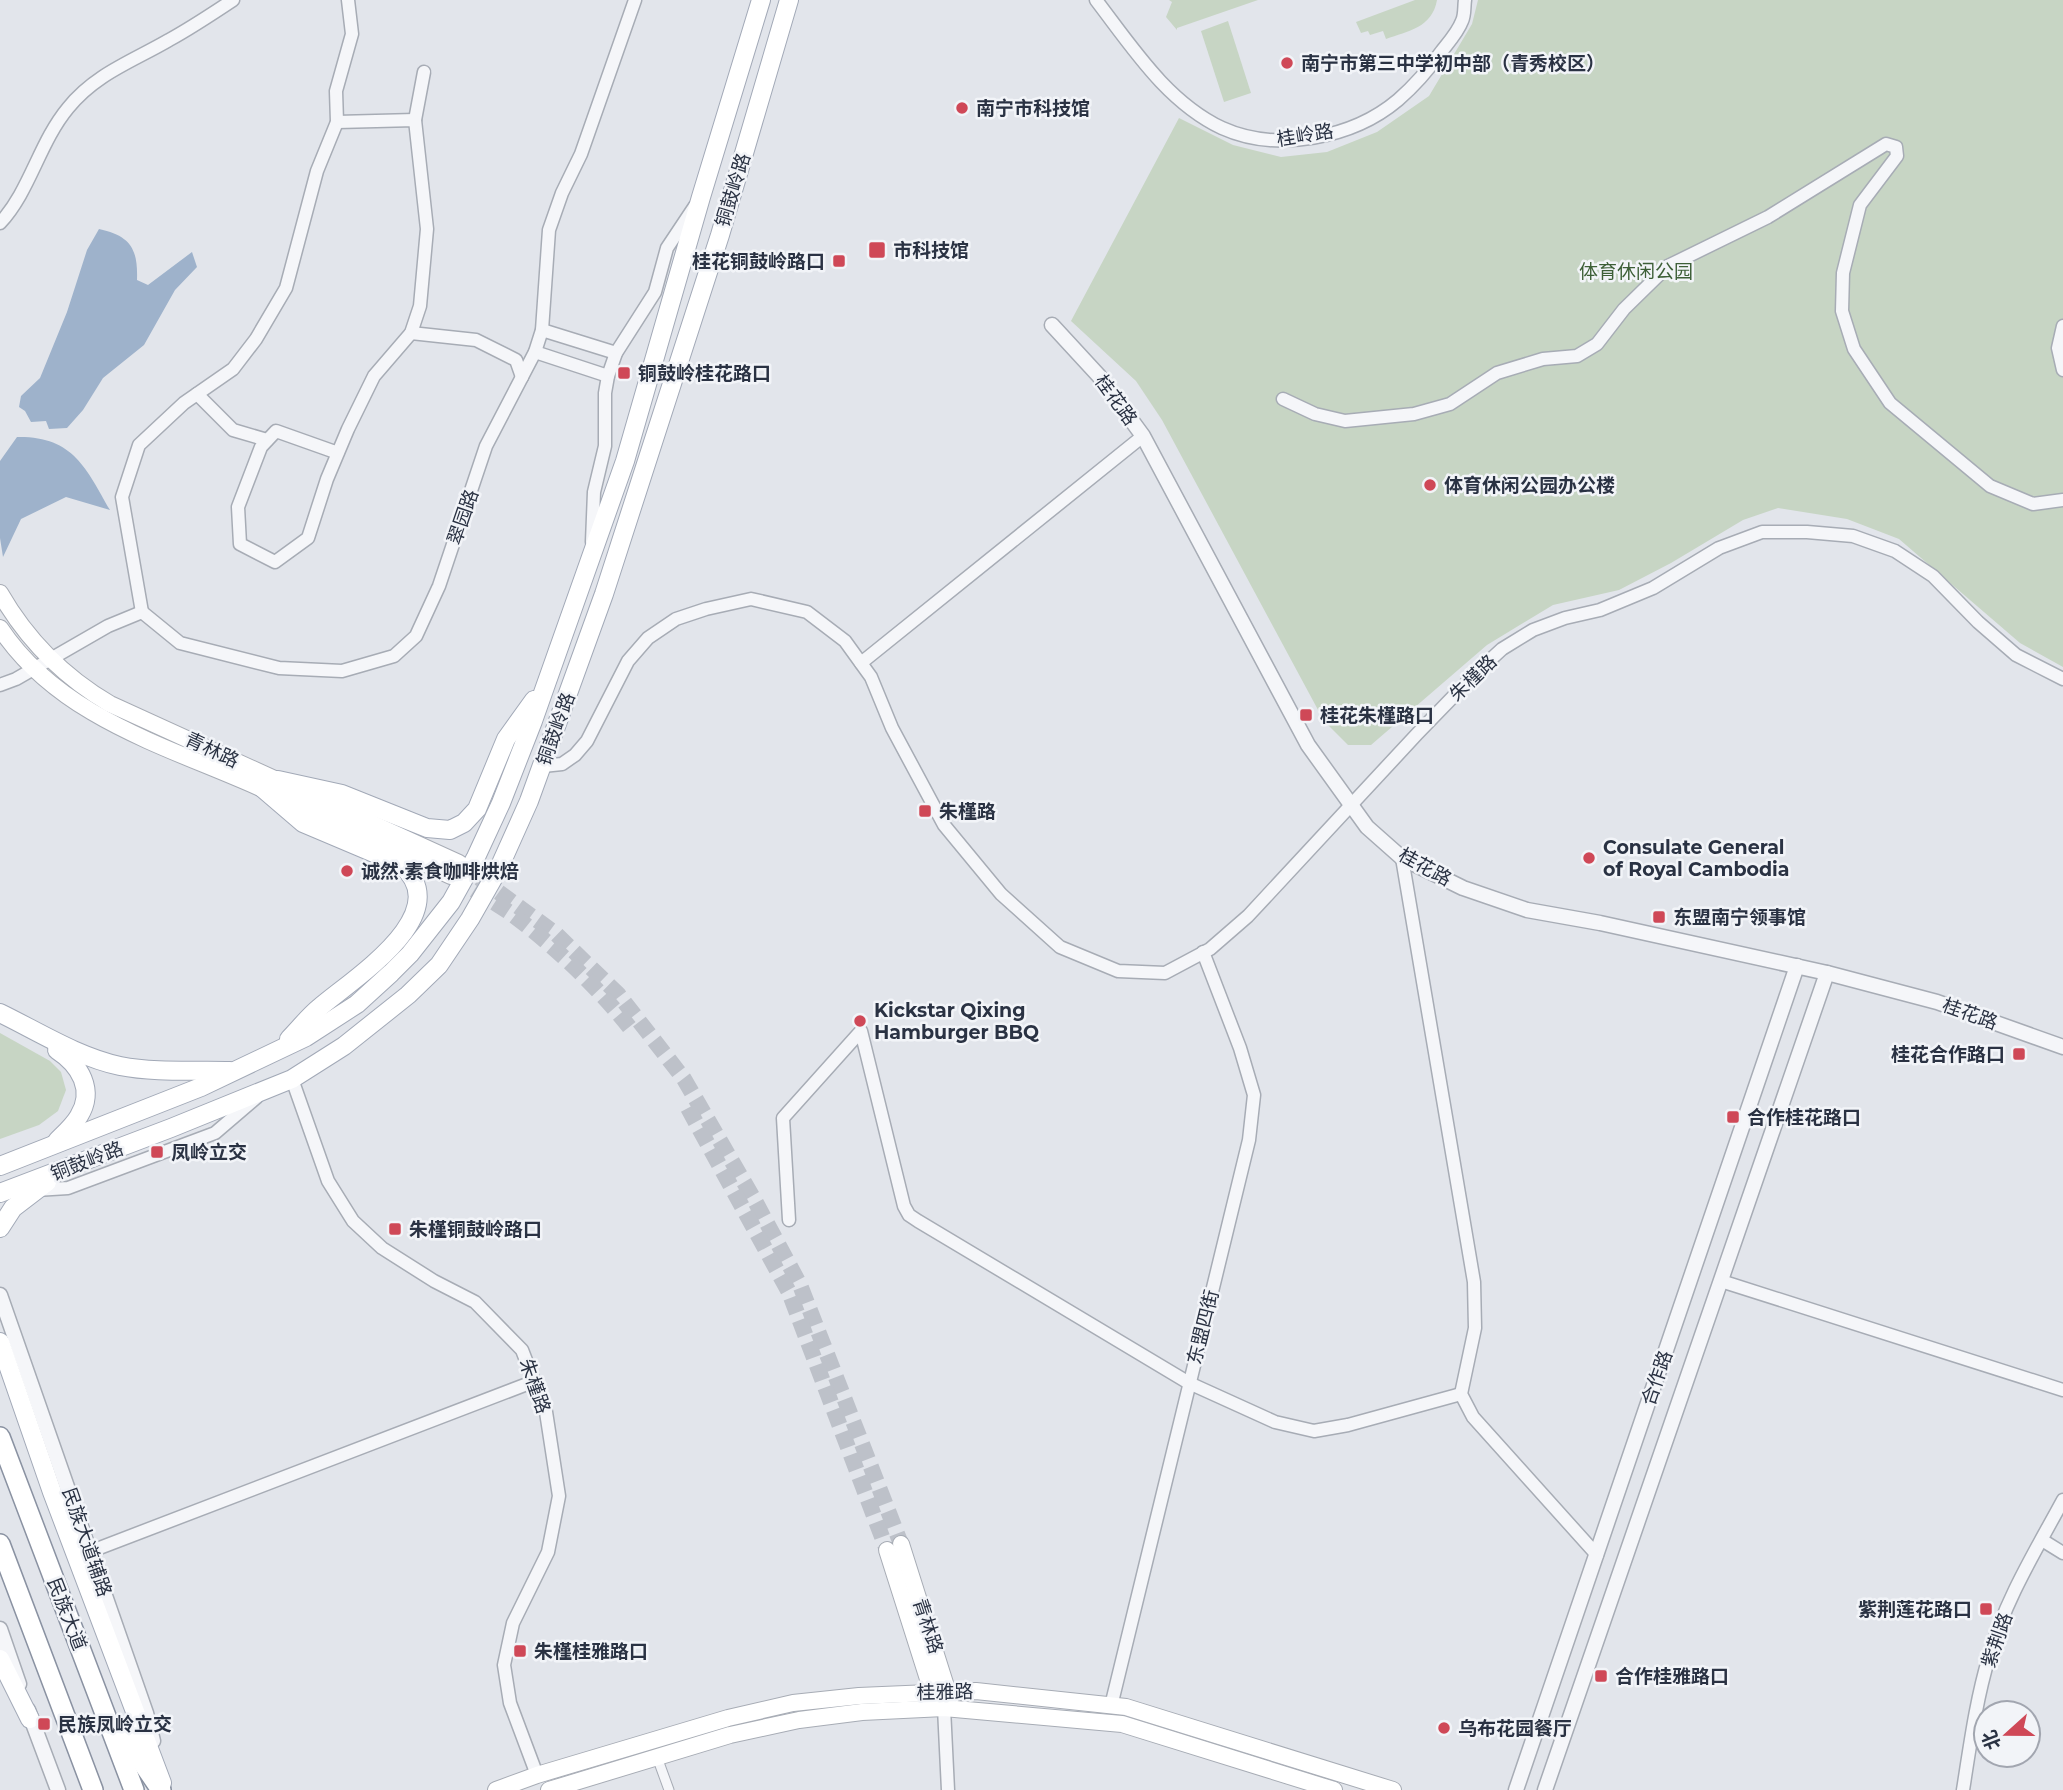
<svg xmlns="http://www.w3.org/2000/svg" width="2063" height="1790" font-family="Montserrat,'Noto Sans SC',sans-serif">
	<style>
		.green { fill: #c7d5c4 }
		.water { fill: #9eb2cb }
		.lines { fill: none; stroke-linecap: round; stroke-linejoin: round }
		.secondary-tunnel { stroke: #bdc1c9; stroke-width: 16; stroke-dasharray: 16 8; stroke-linecap: butt }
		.pedestrian-casing { stroke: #a7acb5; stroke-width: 11 }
		.minor-casing { stroke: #a7acb5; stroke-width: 15 }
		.tertiary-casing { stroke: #a7acb5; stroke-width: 17 }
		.secondary-casing { stroke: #a7acb5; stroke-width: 18 }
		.primary-casing { stroke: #a2a9b7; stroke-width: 20 }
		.trunk-casing { stroke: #8a92a2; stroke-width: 22 }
		.pedestrian { stroke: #f5f6f9; stroke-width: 9 }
		.minor { stroke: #f5f6f9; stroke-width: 12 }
		.tertiary { stroke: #f5f6f9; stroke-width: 14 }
		.secondary { stroke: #fff; stroke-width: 16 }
		.primary { stroke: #fff; stroke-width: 18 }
		.trunk { stroke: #fff; stroke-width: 19 }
		.poi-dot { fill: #cf4857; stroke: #f2f4f8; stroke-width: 2.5 }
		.labels { text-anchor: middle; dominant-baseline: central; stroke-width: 5; stroke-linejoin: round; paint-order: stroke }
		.poi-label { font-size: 19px; font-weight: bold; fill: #2a3243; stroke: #f2f4f8; text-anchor: start }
		.street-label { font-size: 19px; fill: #2a3243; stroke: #f2f4f8 }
		.park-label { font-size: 19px; fill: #3d5f37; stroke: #f2f4f8 }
	</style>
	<rect width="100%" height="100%" fill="#e2e5eb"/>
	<g class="green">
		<path d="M1169 0H1258L1177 28V30L1166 17 1172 2Z"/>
		<path d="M1415 0H1437C1432 28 1408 31 1386 39L1383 31 1370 35 1368 31 1361 33 1356 22Z"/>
		<path d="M1478 0H2063V667L2020 643 1899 539 1847 519 1778 508 1743 520 1671 563 1619 590 1553 605 1487 645 1371 745H1348L1324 721 1162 420 1136 381 1071 321 1179 118 1233 145 1281 157 1327 152 1377 132 1429 96 1472 24Z"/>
		<path d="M1228 21 1251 93 1224 102 1201 31Z"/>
		<path d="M0 1033 50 1061 61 1072 66 1090 58 1111 39 1125 0 1139Z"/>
	</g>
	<g class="water">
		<path d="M99 229C131 236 138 249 137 280L148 285 192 252 197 267 175 290 144 345 103 378 83 410 67 428 49 429 46 421 31 422 25 411 19 407 21 396 40 378 67 312 87 250Z"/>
		<path d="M17 437C73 436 86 468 110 510L66 497 21 519 3 557 0 538V461Z"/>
	</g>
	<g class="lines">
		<g class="secondary-tunnel">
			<path d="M460 864 556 934 618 994 684 1079 755 1201 800 1285 901 1544"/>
			<path d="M454 877C472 889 491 900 509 912 555 946 599 988 634 1033"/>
			<path d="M688 1108 789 1292 887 1550"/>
		</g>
		<defs>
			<path id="pedestrian" d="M657 1757 669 1790"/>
			<g id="minor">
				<path d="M1096 0C1132 47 1167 102 1222 128 1277 153 1353 138 1398 100 1414 86 1429 69 1441 52 1448 43 1458 32 1462 21 1465 15 1464 6 1465 0"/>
				<path d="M415 120 424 72"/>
				<path d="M337 122 415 120 427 229 420 306 411 333 374 376 348 429 327 479 308 538 275 562 240 544 238 507 261 447 276 431 338 453"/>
				<path d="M0 223C30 191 39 143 68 108 95 74 133 61 169 40 191 28 212 14 233 0"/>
				<path d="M2063 326 2058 348 2063 370"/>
				<path d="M542 330 616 353"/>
				<path d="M411 333 476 340 516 360 522 377"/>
				<path d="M535 352 608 376"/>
				<path d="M197 394 233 430 267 440"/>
				<path d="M1283 399 1315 414 1345 421 1414 414 1450 404 1497 373 1543 359 1577 356 1597 344 1624 309 1668 266 1768 217 1886 144 1896 147 1897 156 1860 205 1843 273 1842 311 1854 349 1890 403 1990 486 2033 504 2063 500"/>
				<path d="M592 542 594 492 605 446V393L608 376 616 353 655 292 667 248 695 206"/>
				<path d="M142 612 122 497 139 445 184 403 233 369 256 339 286 288 317 171 337 122 336 91 352 34 348 0"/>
				<path d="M861 663 1143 436"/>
				<path d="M0 685 16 679 108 626 142 612 180 643 279 668 342 671 394 656 416 636 439 586 486 446 535 352 542 330 549 230 562 193 581 154 635 0"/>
				<path d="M543 766 562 764 575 755 587 741 628 661 648 638 676 619 706 609 751 599 807 612 845 641 871 677 892 728 944 825 1001 894 1060 947 1118 971 1165 973 1210 949 1248 916 1417 734 1477 672 1502 649 1533 630 1565 618 1600 610 1653 588 1719 548 1762 532H1807L1853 536 1895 551 1933 576 1978 622 2016 655 2063 679"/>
				<path d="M1402 858 1474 1282 1475 1328 1461 1394 1473 1417 1597 1555"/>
				<path d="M292 1079 328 1181 353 1221 382 1248 434 1281 475 1302 522 1350 546 1412 559 1496 548 1552 513 1623 504 1665 510 1703 537 1775"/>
				<path d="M36 1190 68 1188 215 1133 257 1097"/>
				<path d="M789 1220 783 1118 861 1031 904 1206 909 1215 918 1221 1189 1383 1275 1422 1314 1431 1348 1425 1461 1394"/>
				<path d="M1721 1281 2063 1390"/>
				<path d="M2042 1540 2063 1553"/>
				<path d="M89 1552 535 1381"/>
				<path d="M1111 1706 1249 1140 1254 1095 1240 1048 1203 952"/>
				<path d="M944 1708 948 1790"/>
				<path d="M1963 1790C1970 1746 1976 1700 1989 1657 2004 1602 2036 1550 2063 1500"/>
			</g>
			<g id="tertiary">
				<path d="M1052 325 1099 376 1143 436 1308 745 1367 827 1402 858 1463 888 1527 910 1600 923 1827 973 1937 1002 2063 1047"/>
				<path d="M0 1295 146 1713 153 1741"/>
				<path d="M0 1629 19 1684"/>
				<path d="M28 1710 58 1790"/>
				<path d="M1516 1790 1797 966"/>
				<path d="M1545 1790 1827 973"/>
			</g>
			<g id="secondary">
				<path d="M0 593C27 640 64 677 110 704L459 863"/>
				<path d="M0 628C59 717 166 746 258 787 323 815 387 846 451 876"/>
				<path d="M901 1544 950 1699"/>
				<path d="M887 1550 935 1701"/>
				<path d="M496 1790 537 1775 728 1718 793 1703 859 1696 976 1691 1126 1707 1393 1790"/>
				<path d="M549 1790 730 1735 799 1720 862 1712 944 1708 1122 1724 1334 1790"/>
			</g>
			<g id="primary">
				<path d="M278 780 342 794 427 828 450 830 464 823 477 809 506 739 534 700"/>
				<path d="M261 787 303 823 400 864C460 913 351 980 319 1008 308 1017 299 1029 289 1039"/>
				<path d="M0 1013C39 1032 78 1057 120 1066 155 1073 194 1070 230 1071"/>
				<path d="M57 1141C64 1134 74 1125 79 1116 95 1090 80 1065 57 1050"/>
				<path d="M0 1166 201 1087 306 1037 357 1004 391 973 410 954 451 902 476 857 501 803 533 721 625 461 701 197 761 0"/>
				<path d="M0 1193 171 1128 292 1079 344 1046 408 995 439 965 470 919 499 868 529 801 604 594 720 235 789 0"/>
				<path d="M0 1228 13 1208 47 1182"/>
				<path d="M0 1342 52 1492 162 1783"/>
				<path d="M0 1659 30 1719"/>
			</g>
			<g id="trunk">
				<path d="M0 1437 134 1790"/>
				<path d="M0 1544 93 1790"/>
				<path d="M120 1730 161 1790"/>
			</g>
		</defs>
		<use href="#pedestrian" class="pedestrian-casing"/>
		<use href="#minor" class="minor-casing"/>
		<use href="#tertiary" class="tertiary-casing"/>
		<use href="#secondary" class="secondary-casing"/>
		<use href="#primary" class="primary-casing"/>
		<use href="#trunk" class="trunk-casing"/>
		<use href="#pedestrian" class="pedestrian"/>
		<use href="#minor" class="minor"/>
		<use href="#tertiary" class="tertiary"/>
		<use href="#secondary" class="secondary"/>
		<use href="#primary" class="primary"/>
		<use href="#trunk" class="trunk"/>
	</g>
	<g class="poi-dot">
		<circle cx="1287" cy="63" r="7"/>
		<circle cx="962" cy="108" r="7"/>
		<rect x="868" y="241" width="18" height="18" rx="3.5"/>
		<rect x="832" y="254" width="14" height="14" rx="3.5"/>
		<rect x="617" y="366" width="14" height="14" rx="3.5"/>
		<circle cx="1430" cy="485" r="7"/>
		<rect x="1299" y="708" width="14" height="14" rx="3.5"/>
		<rect x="918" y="804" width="14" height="14" rx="3.5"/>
		<circle cx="1589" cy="858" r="7"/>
		<circle cx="347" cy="871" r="7"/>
		<rect x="1652" y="910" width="14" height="14" rx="3.5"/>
		<circle cx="860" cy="1021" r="7"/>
		<rect x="2012" y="1047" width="14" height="14" rx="3.5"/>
		<rect x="1726" y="1110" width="14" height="14" rx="3.5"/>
		<rect x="150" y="1145" width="14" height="14" rx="3.5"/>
		<rect x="388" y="1222" width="14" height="14" rx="3.5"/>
		<rect x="1979" y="1602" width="14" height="14" rx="3.5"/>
		<rect x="513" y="1644" width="14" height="14" rx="3.5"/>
		<rect x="1594" y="1669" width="14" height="14" rx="3.5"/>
		<rect x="37" y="1717" width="14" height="14" rx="3.5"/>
		<circle cx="1444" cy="1728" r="7"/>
	</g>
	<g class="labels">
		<g class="poi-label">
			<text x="1301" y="63">南宁市第三中学初中部（青秀校区）</text>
			<text x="976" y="108">南宁市科技馆</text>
			<text x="893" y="250">市科技馆</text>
			<text x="825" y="261" text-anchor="end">桂花铜鼓岭路口</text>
			<text x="638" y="373">铜鼓岭桂花路口</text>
			<text x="1444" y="485">体育休闲公园办公楼</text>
			<text x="1320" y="715">桂花朱槿路口</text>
			<text x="939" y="811">朱槿路</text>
			<text x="1603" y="847">Consulate General<tspan x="1603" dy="22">of Royal Cambodia</tspan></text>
			<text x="361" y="871">诚然·素食咖啡烘焙</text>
			<text x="1673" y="917">东盟南宁领事馆</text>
			<text x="874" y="1010">Kickstar Qixing<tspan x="874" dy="22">Hamburger BBQ</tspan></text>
			<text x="2005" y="1054" text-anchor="end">桂花合作路口</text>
			<text x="1747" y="1117">合作桂花路口</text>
			<text x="171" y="1152">凤岭立交</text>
			<text x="409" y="1229">朱槿铜鼓岭路口</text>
			<text x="1972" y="1609" text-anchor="end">紫荆莲花路口</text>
			<text x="534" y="1651">朱槿桂雅路口</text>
			<text x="1615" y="1676">合作桂雅路口</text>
			<text x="58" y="1724">民族凤岭立交</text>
			<text x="1458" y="1728">乌布花园餐厅</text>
		</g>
		<g class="street-label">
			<text transform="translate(1305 135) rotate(-9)">桂岭路</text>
			<text transform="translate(733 190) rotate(-73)">铜鼓岭路</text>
			<text transform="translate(1116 400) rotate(54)">桂花路</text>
			<text transform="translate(463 517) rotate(-71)">翠园路</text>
			<text transform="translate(1473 678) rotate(-44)">朱槿路</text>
			<text transform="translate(556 729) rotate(-70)">铜鼓岭路</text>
			<text transform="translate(212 750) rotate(25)">青林路</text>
			<text transform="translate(1425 867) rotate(29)">桂花路</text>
			<text transform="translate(1970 1014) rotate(20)">桂花路</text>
			<text transform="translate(87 1161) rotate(-21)">铜鼓岭路</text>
			<text transform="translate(1203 1327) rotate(-76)">东盟四街</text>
			<text transform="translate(1657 1378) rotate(-71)">合作路</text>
			<text transform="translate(535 1386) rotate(71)">朱槿路</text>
			<text transform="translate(87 1542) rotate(71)">民族大道辅路</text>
			<text transform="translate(67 1614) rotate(69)">民族大道</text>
			<text transform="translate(928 1626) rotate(72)">青林路</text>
			<text transform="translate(1997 1640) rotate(-71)">紫荆路</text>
			<text transform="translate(945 1692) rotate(-1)">桂雅路</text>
		</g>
		<g class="park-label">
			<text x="1636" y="271">体育休闲公园</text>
		</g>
	</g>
	<g transform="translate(2007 1734) rotate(249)"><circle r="33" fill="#f2f4f8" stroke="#a2a6b0" stroke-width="2"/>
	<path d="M0-5L12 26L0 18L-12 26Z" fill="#cf4857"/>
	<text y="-10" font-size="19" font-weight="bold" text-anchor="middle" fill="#2a3243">北</text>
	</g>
</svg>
